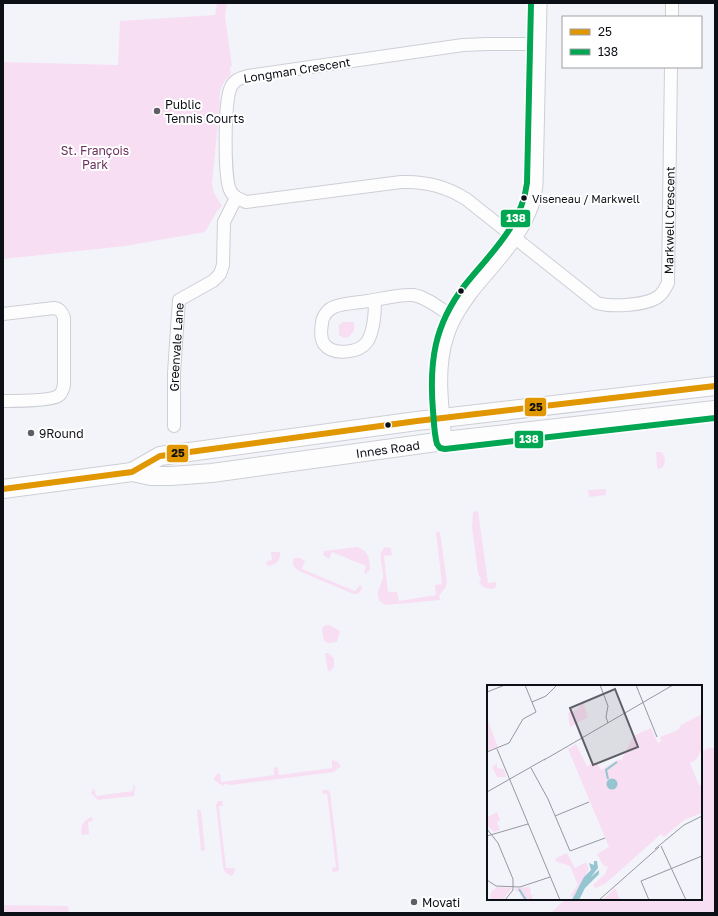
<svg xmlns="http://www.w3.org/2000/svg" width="718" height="916" font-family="'Golos Text',sans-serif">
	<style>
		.green { fill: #f8def3 }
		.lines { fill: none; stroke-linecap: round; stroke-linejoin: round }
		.minor-casing { stroke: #cdcfd6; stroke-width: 14 }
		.tertiary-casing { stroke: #cdcfd6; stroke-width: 17 }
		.secondary-casing { stroke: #cdcfd6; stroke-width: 20 }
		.minor { stroke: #fdfdfe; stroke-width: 12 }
		.tertiary { stroke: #fdfdfe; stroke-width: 15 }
		.secondary { stroke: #fdfdfe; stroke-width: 18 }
		.bus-1-casing { stroke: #fff; stroke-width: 9 }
		.bus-2-casing { stroke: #fff; stroke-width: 9 }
		.bus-1 { stroke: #e09702; stroke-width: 6 }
		.bus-2 { stroke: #00a651; stroke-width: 6 }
		.poi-dot { fill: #5e5f66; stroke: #fff; stroke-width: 1.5 }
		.bus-dot { fill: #0d0f17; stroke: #fff; stroke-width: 1.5 }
		.labels { text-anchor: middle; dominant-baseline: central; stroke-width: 4; stroke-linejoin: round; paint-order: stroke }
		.bus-label { font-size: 11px; fill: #0d0f17; stroke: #fff; text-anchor: start }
		.street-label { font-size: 12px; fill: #0d0f17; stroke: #fff }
		.poi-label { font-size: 12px; fill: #0d0f17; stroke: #fff; text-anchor: start }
		.park-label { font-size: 12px; fill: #6b315c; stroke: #fff }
		.inset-river { fill: none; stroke: #95c5d0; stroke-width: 2 }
		.inset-road { fill: none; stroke: #97989f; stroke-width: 1 }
		.view { fill: #5e5f66; fill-opacity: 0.15; stroke: #5e5f66; stroke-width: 2 }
		.inset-edge { fill: none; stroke: #0d0f17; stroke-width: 2 }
		.line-badge { stroke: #fff; stroke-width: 1.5 }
		.badge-label { font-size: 11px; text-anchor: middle; font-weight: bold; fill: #fff }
		.pale-badge-label { font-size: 11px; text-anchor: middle; font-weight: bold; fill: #111 }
	</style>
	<rect width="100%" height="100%" fill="#f3f4fa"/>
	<g class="green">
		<path d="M217 3H227L225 16 232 66 230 68 231 74C223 82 218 90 220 102L212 184 214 193 222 206 217 211 205 232 125 246 3 259V62L118 65 120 21 215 15Z"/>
		<path d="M343 322H354V330L349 337 344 338 339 335V325Z"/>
		<path d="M656 452H661C666 456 666 464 662 468L658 469 657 468Z"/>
		<path d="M604 489 606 490V495L589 497 588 491 589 490Z"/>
		<path d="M478 511 488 583 496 582V587L493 589 485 588 479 583 481 579 478 573 472 527 473 512Z"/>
		<path d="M436 532H440L447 582 445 588 439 596 440 600 386 605C382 603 378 601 378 596 377 589 382 584 383 577 384 567 376 555 385 547L391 548 392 555 384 556 388 592H397L399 601 436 595 435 585 442 584Z"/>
		<path d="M357 547C369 551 370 560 370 570L365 574 364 573 366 566 332 552 329 559 323 555 324 551Z"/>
		<path d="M271 552H280C281 560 276 565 268 566L266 563 268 561 272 560Z"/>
		<path d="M294 558H300L305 561 302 569 355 591 360 585 362 587 361 591 357 594H353L299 571C293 567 292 564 294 558Z"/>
		<path d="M329 625 340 631 337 642 328 643 324 641 322 629 324 626Z"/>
		<path d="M325 653H328L334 658V667L330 671H328Z"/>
		<path d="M708 748H715V913H551L565 899H701V752Z"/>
		<path d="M332 760 338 762 341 767 338 768 334 772 231 785 225 784 223 786 214 780V778L218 773 220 774 221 782 274 775V768L276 767 278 768 279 775 332 768Z"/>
		<path d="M133 785 135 786 134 796 98 800 91 793 94 788 96 796 133 791Z"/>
		<path d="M322 790H327L330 792 339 867V870L333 873 332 868 336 867 327 794H323Z"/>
		<path d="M218 801H222L223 806H219L226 868H235L234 874 231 876 225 872 223 867 216 805Z"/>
		<path d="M197 809 201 811 205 850 201 851Z"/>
		<path d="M92 817 93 821 88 822 89 834 82 835C79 827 84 819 92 817Z"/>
		<path d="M3 905 68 906 69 913H3Z"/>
	</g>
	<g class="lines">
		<defs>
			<g id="minor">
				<path d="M672 17V3"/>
				<path id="s1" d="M538 44H487L463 45 248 76C240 78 234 80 231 87 224 99 224 177 230 190 233 197 239 199 246 202L401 182C425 181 446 186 466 199L597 303C611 307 647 306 659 296 663 293 666 287 668 283L671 67"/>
				<path d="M375 300C375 312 374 331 367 342 359 353 333 356 324 344 320 338 321 329 322 323 322 317 328 309 334 307 344 303 357 303 368 301 380 299 401 294 413 295 427 297 442 310 453 317"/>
				<path d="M3 314 54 308C60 309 62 312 64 318V385C63 389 62 394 58 396 50 401 13 401 3 401"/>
				<path id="s2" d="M174 426V373L179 300 213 281 220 274 223 265 224 222 236 198"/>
			</g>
			<path id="tertiary" d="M444 441C441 407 435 369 446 336 451 319 461 305 471 291 491 266 517 241 529 210 533 202 534 193 535 184L539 3"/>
			<g id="secondary">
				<path d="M132 472 160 456 417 421 715 386"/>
				<path id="s3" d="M3 489 132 472 151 476H171L212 473 444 441 715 410"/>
			</g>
		</defs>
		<use href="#minor" class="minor-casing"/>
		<use href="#tertiary" class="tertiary-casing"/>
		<use href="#secondary" class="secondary-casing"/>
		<use href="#minor" class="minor"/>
		<use href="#tertiary" class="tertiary"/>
		<use href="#secondary" class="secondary"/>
		<defs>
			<path id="bus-1" d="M3 489 132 472 160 456 417 421 715 386"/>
			<path id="bus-2" d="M531 3 527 183C522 225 490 254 465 285 434 325 429 362 433 411 434 422 434 433 437 444L440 448 445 449 715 418"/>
		</defs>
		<use href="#bus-1" class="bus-1-casing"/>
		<use href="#bus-2" class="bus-2-casing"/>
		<use href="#bus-1" class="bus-1"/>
		<use href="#bus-2" class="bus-2"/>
	</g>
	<g class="poi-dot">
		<circle cx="157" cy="111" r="4"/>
		<circle cx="31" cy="433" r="4"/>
		<circle cx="414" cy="902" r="4"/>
	</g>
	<g class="bus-dot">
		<circle cx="524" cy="198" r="3.5"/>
		<circle cx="461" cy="291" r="3.5"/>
		<circle cx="388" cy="425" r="3.5"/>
	</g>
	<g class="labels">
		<g class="bus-label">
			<text x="532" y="198">Viseneau / Markwell</text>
		</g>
		<g class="street-label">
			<text transform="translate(297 70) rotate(-9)">Longman Crescent</text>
			<text stroke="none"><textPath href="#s1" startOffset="972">Markwell Crescent</textPath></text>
			<text stroke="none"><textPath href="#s2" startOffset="79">Greenvale Lane</textPath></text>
			<text stroke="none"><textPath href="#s3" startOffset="388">Innes Road</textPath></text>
		</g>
		<g class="poi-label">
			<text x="165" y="104">Public<tspan x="165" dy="14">Tennis Courts</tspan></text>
			<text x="39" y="433">9Round</text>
			<text x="422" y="902">Movati</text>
		</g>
		<g class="park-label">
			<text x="95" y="150">St. François<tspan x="95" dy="14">Park</tspan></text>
		</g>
	</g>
	<g transform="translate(487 685)">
		<rect width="215" height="215" fill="#f3f4fa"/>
		<path d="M96 15 101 32 83 42 81 28 91 24ZM215 29V64L209 75 203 78 212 100H215V128L197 135 177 152 174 149 118 199 108 203 106 200 118 189 121 182 116 180 110 169 122 162 81 64 89 59 100 81 110 77 114 85 132 74 134 76 146 51 164 43 171 58 174 56 173 52 191 45 194 40ZM0 33 11 62 0 66ZM10 78V83L17 84 19 92H10L5 82ZM10 127 13 135 10 137 13 145 7 147 0 141V132ZM80 168 88 183 99 177 102 184 85 215 84 209 91 200 83 181 68 176 69 173ZM10 202 25 203 16 215H3L4 207ZM43 202 44 210H48L45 211 46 215H36L32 207 28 206 29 203ZM128 203 133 215H115L119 212Z" fill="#f8def3"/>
		<path d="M119.5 99a5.5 5.5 0 1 1 11 0a5.5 5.5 0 1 1-11 0ZM107 176H110L111 183 104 192 112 185V189L98 203 92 215H85L97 192 104 185 102 178 107 180Z" fill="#95c5d0"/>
		<path class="inset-river" d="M121 94 119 85 130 77M32 204 39 215"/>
		<path class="inset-road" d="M113 0 121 21 119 32 121 38M149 0 170 52M0 7 18 0M45 17 59 11 70 0M10 64 73 215M0 67 22 58 36 34 49 27 38 0M57 75 186 0M44 83 61 114 83 166 118 153M0 107 58 74M68 131 102 117M0 144 11 158 26 194V205L18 215M0 151 41 139M174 161 199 215M168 164 197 140 215 131M0 195 9 201 33 202 63 192M112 215 172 162M162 215 154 196 215 171"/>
		<path class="view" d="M128 4 151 62 106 80 83 23Z"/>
		<rect width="215" height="215" class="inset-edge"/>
	</g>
	<g class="line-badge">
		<rect x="500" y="209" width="31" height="19" rx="4" fill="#00a651"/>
		<rect x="524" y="397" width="23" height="20" rx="4" fill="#e09702"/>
		<rect x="514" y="430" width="30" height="19" rx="4" fill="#00a651"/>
		<rect x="166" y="444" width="23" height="19" rx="4" fill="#e09702"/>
	</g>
	<g class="badge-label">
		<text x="516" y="222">138</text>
		<text x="529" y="443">138</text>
	</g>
	<g class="pale-badge-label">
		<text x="536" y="411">25</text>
		<text x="178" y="457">25</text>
	</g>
	<rect width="718" height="916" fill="none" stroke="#0d0f17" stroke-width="8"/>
	<rect x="562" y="16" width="140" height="52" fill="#ffffff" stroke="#9e9fa2"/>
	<rect x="570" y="29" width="20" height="6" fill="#e09702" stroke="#9e9fa2"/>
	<text x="598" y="36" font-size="12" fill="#0d0f17">25</text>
	<rect x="570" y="49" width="20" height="6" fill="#00a651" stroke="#9e9fa2"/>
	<text x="598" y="56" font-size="12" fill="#0d0f17">138</text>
</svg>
